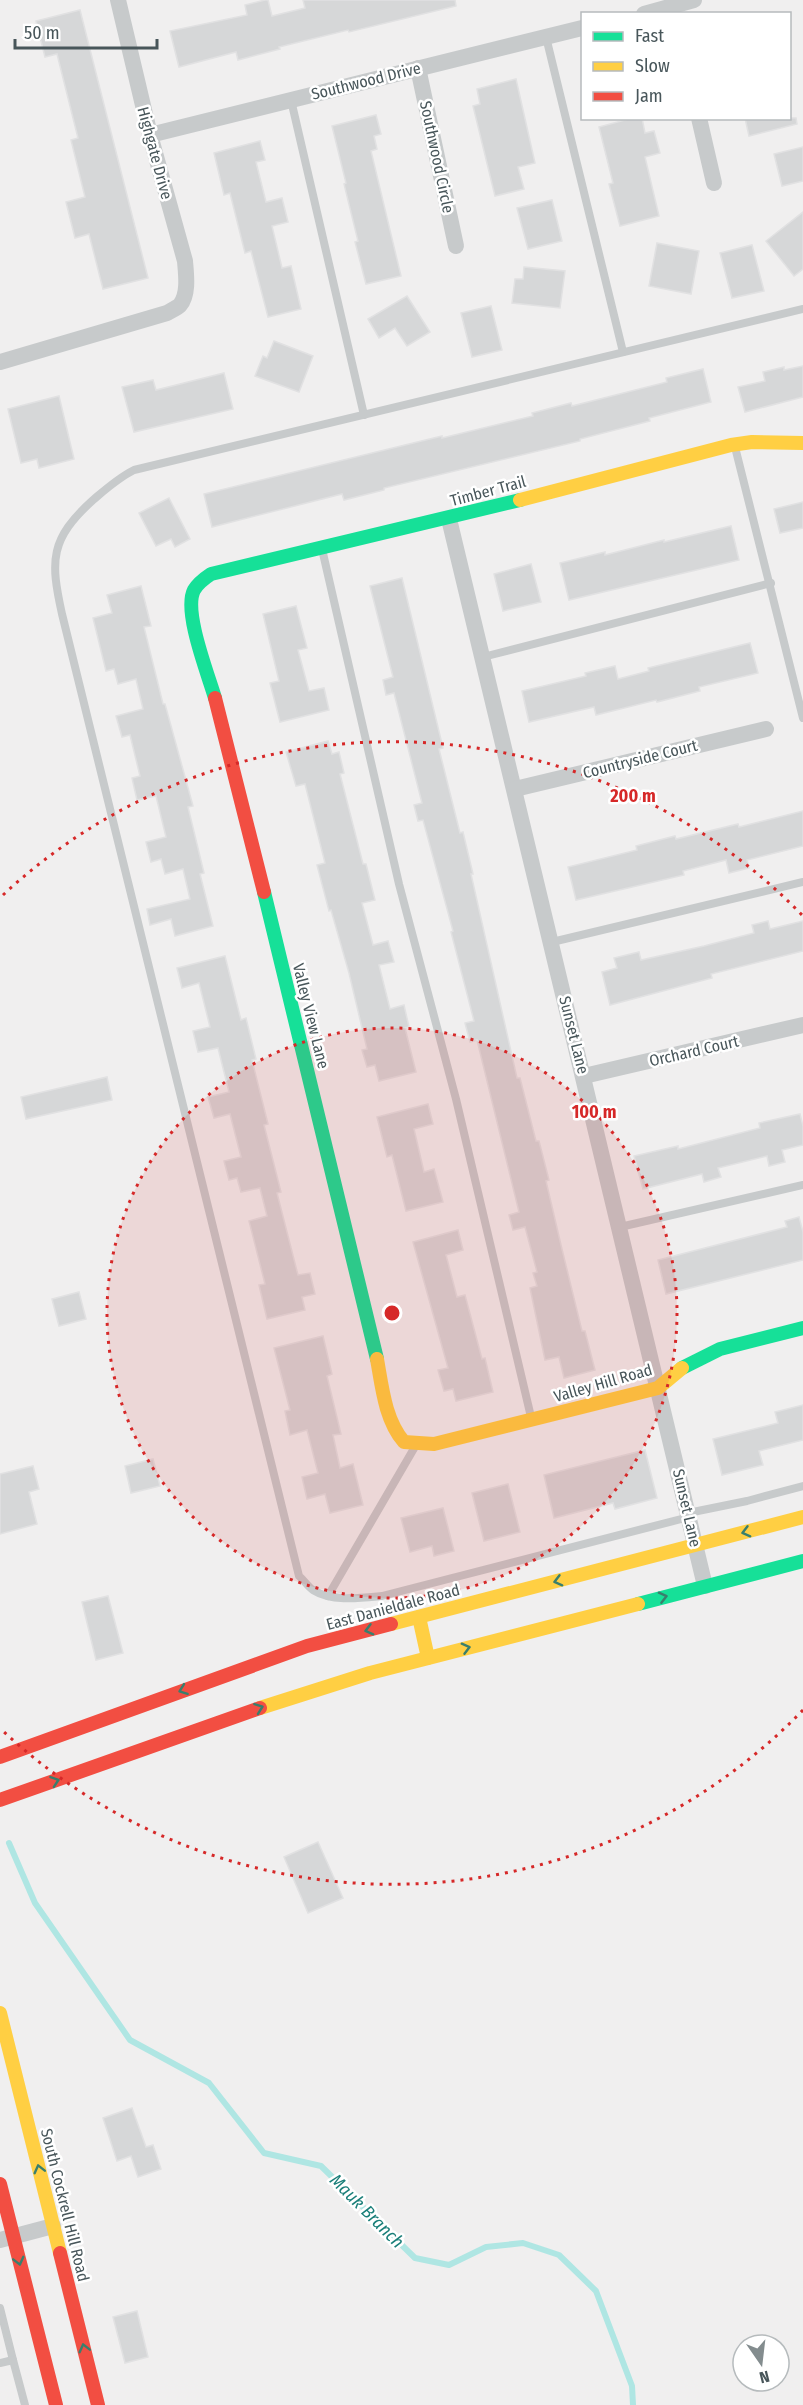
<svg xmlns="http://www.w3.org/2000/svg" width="803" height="2405" font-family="'Fira Sans Condensed',sans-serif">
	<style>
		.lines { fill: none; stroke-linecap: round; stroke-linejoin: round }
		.stream { stroke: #afe6e3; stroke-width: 6 }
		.building { fill: #d6d7d8; stroke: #e1e1e2; stroke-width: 1.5 }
		.lane { stroke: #c7cacb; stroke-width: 8 }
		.street { stroke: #c7cacb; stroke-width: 16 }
		.fast { stroke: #16e098; stroke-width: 14 }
		.slow { stroke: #ffcf43; stroke-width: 14 }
		.jam { stroke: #f24e42; stroke-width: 14 }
		.oneway { stroke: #397f6d }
		.ring { fill: none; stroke: #d62828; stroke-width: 3; stroke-dasharray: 3 6 }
		.labels { text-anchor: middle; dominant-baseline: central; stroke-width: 5; stroke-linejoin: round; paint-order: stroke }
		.street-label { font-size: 16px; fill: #48565a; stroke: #fff }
		.water-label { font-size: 18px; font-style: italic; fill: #1a7f79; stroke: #fff }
		.centre { fill: #d62828; stroke: #fff; stroke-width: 3 }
		.ring-label { font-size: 18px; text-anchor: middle; font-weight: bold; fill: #d62828; stroke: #fff; stroke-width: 5; stroke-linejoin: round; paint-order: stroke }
	</style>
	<rect width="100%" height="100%" fill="#f0efef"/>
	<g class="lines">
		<path class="stream" d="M9 1843 35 1903 130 2040 209 2083 264 2153 321 2166 415 2258 449 2265 486 2247 523 2243 559 2255 596 2291 632 2386 633 2405"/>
	</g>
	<g class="building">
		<path d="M265 0H268L272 16 305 8 303 0H455L456 6 349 32 348 30 279 47 280 49 238 60 236 52 179 67 170 31 247 15 245 5Z"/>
		<path d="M80 10 148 278 103 289 89 234 75 238 66 202 85 197 71 140 78 138 57 54 45 57 36 21Z"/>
		<path d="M516 79 535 163 518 167 524 189 495 196 473 106 480 104 477 89Z"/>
		<path d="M376 115 381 134 374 136 377 149 371 151 401 276 366 284 355 242 358 241 344 184 346 183 332 126Z"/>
		<path d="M632 118H642L645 133 654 131 660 153 645 157 659 216 620 226 609 184 613 183 599 127Z"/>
		<path d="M745 118H796L797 124 749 136Z"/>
		<path d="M260 141 265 160 256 162 266 202 282 198 288 222 272 226 282 268 291 266 301 309 268 317 251 251 245 253 230 193 224 195 214 153Z"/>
		<path d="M803 147V181L782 186 774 154Z"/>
		<path d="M552 200 562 241 528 249 517 208Z"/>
		<path d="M803 212V269L794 276 766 241Z"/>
		<path d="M657 243 699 251 691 294 649 286Z"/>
		<path d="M752 245 764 291 732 298 720 253Z"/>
		<path d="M524 267 565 271 560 308 512 303 515 279H523Z"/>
		<path d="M407 296 430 332 407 346 395 328 379 338 368 319Z"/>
		<path d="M491 306 502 350 472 357 461 313Z"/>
		<path d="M274 341 313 356 299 392 255 376 263 356 267 358Z"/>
		<path d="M803 366V397L745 412 738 387 765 381 763 372 784 367V370Z"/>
		<path d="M703 369 711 402 649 418 650 421 580 439V441L384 488V490L344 500 342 494 212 527 204 494 442 436V438L533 416 532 413 571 403 572 406 667 382 666 378Z"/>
		<path d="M224 373 233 409 134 432 122 387 153 380 156 390Z"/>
		<path d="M59 396 74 459 39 468 37 459 21 463 8 409Z"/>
		<path d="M169 498 190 539 175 547 171 539 156 546 139 513Z"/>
		<path d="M803 502V528L780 533 774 509Z"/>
		<path d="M731 526 739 560 569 600 560 563 605 552V555L664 540V542Z"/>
		<path d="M531 564 541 602 503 611 494 574Z"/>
		<path d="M402 578 443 748 439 749 460 833 463 832 473 874H471L517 1078H520L536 1141H539L549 1180 546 1181 561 1245 582 1331H585L595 1370 564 1378 559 1357 545 1360 530 1288 537 1286 533 1273 537 1272 525 1227 513 1230 509 1215 519 1212 477 1040 470 1042 465 1023 474 1021 451 932 453 931 423 820 418 821 414 805 422 803 394 693 386 695 383 680 393 677 370 586Z"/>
		<path d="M141 586 151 626 144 627 163 704H165L193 806 188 807 204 873 200 874 213 926 175 936 171 919 150 925 147 909 190 899 183 869 165 874 161 859 151 862 146 842 166 837 156 796 137 800 132 778 140 776 130 735 122 737 116 716 143 709 136 679 118 684 114 669 106 671 93 618 112 613 107 595Z"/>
		<path d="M296 606 307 648 298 650 309 691 324 688 329 710 280 722 270 683 279 681 263 614Z"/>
		<path d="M750 643 758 673 699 687 700 691 657 702 656 700 596 715 594 707 529 722 522 691 586 676 585 673 615 666 618 679 649 671 648 668Z"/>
		<path d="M328 741 332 754 339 752 344 773 340 774 363 864H366L375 900 362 903 373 945 388 941 394 962 379 965 390 1009 404 1005 409 1027 405 1028 416 1072 379 1081 375 1065 367 1067 362 1050 367 1049 349 973 331 910 329 911 317 865 325 863 305 784 296 786 286 752Z"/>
		<path d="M803 811V846L747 860 749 868 729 873 726 860 683 871 684 875 576 900 568 867 637 850 636 846 675 836 676 839 738 824 739 827Z"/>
		<path d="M768 921 770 929 803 921V951L711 974 712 978 610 1005 602 972 617 968 614 958 639 952 641 960 704 946 754 933 752 925Z"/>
		<path d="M225 956 241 1020 246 1018 256 1059 252 1060 268 1124 264 1125 281 1192 277 1193 298 1275 310 1273 315 1294 302 1297 305 1310 267 1319 259 1285 265 1284 249 1221 267 1216 260 1188 241 1192 237 1178 229 1180 224 1161 241 1157 230 1114 214 1118 208 1097 229 1092 218 1048 198 1052 193 1031 210 1027 199 983 182 988 177 968Z"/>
		<path d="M107 1077 112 1100 26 1119 21 1097Z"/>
		<path d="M428 1104 433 1124 414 1129 424 1172 434 1169 443 1202 406 1211 392 1155 387 1157 377 1117Z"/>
		<path d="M800 1114 803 1126V1145L782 1150 785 1162 769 1166 767 1156 718 1168 721 1177 704 1182 702 1174 643 1189 634 1156 678 1146V1149L760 1128 759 1123Z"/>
		<path d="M799 1217 803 1232V1260L666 1294 658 1260 787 1227 785 1221Z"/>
		<path d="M458 1230 463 1250 446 1255 457 1297 465 1295 482 1359 485 1358 493 1392 456 1401 453 1389 444 1391 438 1370 448 1368 413 1242Z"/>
		<path d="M79 1292 86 1319 59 1326 52 1299Z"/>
		<path d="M323 1336 332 1374 327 1376 341 1434 333 1435 340 1468 353 1464 363 1505 330 1513 325 1494 307 1499 302 1477 318 1473 307 1430 290 1435 285 1411 290 1410 274 1348Z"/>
		<path d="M803 1405V1440L759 1451 763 1465 722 1475 713 1439 778 1423 775 1412Z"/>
		<path d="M645 1450 657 1498 615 1509 613 1503 554 1518 544 1475Z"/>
		<path d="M153 1459 160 1486 131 1493 125 1466Z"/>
		<path d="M33 1466 39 1489 29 1492 37 1524 0 1534V1474Z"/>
		<path d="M508 1484 520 1532 484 1541 472 1493Z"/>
		<path d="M443 1508 454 1551 434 1556 432 1546 410 1552 401 1518Z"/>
		<path d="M108 1596 123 1653 96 1660 82 1602Z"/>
		<path d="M318 1842 343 1898 308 1913 284 1857Z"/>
		<path d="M132 2108 146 2147 153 2145 161 2169 138 2177 131 2156 117 2161 103 2118Z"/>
		<path d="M137 2311 148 2357 125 2363 113 2317Z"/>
	</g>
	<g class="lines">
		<g class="lane">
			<path d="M546 37 623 352"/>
			<path d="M291 100 364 415"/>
			<path d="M735 447 803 718"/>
			<path d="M322 549 399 884 456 1099 531 1417"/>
			<path d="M483 657 771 583"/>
			<path d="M552 942 803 882"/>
			<path d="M620 1227 803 1185"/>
			<path d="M688 1513 747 1501 803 1486"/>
			<path d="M689 1517 382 1596C361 1598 332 1602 313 1590 308 1587 304 1580 299 1576L62 614C50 560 50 539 93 500 106 489 118 478 134 470L803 309"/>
			<path d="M328 1596 416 1445"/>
			<path d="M0 2308 13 2360 0 2363"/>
			<path d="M13 2360 25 2405"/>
		</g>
		<g class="street">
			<path d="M644 14 694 0"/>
			<path d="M418 68 456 246"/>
			<path d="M699 118 714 183"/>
			<path d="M150 135 582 28"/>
			<path d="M0 362 167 313C170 311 177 308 180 305 189 294 186 274 185 261L150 135 118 0"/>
			<path d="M449 519 705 1586"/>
			<path d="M515 789 766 729"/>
			<path d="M584 1076 803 1025"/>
			<path d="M0 2240 53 2226"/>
		</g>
		<g class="fast">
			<path d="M215 698C208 674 183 611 194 590 198 583 205 578 211 574L520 500"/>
			<path d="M264 892 377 1359"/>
			<path d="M682 1368 720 1349 803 1328"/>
			<path d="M638 1604 803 1561"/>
		</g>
		<g class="slow">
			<path d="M520 500 731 445 752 442 803 443"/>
			<path d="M377 1359C382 1387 385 1420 404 1442L434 1444 658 1388 682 1368"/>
			<path d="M419 1617 428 1658"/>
			<path d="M391 1624 803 1517"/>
			<path d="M260 1708 370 1673 638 1604"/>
			<path d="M0 2013 60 2253"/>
		</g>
		<g class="jam">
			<path d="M215 698 264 892"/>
			<path d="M0 1757 307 1646 391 1624"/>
			<path d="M0 1800 260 1708"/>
			<path d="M0 2184 56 2405"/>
			<path d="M60 2253 98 2405"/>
		</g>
	</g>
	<defs><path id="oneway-chevron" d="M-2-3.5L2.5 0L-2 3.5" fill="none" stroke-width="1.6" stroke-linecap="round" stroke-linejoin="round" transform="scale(1.5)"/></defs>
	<g class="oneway">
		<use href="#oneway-chevron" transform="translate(746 1532) rotate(165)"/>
		<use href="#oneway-chevron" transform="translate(558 1581) rotate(165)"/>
		<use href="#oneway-chevron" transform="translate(663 1597) rotate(-14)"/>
		<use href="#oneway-chevron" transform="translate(369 1630) rotate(165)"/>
		<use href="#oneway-chevron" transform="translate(466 1648) rotate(-15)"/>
		<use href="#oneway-chevron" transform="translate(183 1690) rotate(160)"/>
		<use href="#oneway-chevron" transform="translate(259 1708) rotate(-20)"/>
		<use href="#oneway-chevron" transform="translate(55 1781) rotate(-19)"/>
		<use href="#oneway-chevron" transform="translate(39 2169) rotate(-104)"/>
		<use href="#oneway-chevron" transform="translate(19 2261) rotate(76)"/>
		<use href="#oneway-chevron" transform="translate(84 2348) rotate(-104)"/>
	</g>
	<circle cx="392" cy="1313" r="285" fill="#d62828" fill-opacity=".12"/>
	<g class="ring">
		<circle cx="392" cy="1313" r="285"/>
		<path d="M803 1710A571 571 0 0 1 3 1731M3 895A571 571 0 0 1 803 916"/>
	</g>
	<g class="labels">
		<g class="street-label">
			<text transform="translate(366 81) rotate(-14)">Southwood Drive</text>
			<text transform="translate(155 153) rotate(75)">Highgate Drive</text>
			<text transform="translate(437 157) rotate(78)">Southwood Circle</text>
			<text transform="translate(488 491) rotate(-15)">Timber Trail</text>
			<text transform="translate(640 759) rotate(-14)">Countryside Court</text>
			<text transform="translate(311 1016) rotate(76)">Valley View Lane</text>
			<text transform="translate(574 1035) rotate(76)">Sunset Lane</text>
			<text transform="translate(694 1051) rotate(-13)">Orchard Court</text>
			<text transform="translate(603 1383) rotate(-16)">Valley Hill Road</text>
			<text transform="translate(687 1508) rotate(77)">Sunset Lane</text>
			<text transform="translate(393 1607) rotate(-15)">East Danieldale Road</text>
			<text transform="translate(65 2205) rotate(76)">South Cockrell Hill Road</text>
		</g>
		<g class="water-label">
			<text transform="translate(367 2211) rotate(45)">Mauk Branch</text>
		</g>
	</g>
	<circle cx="392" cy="1313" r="9" class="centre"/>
	<g class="ring-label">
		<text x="633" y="802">200 m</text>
		<text x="594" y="1118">100 m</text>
	</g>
	<rect x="581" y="12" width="210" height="108" fill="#ffffff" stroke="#b6bbbd" stroke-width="1.5"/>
	<rect x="593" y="32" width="30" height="9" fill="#16e098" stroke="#b6bbbd" stroke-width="1.5"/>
	<text x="635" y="42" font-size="18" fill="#48565a">Fast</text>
	<rect x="593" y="62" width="30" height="9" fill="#ffcf43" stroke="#b6bbbd" stroke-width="1.5"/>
	<text x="635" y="72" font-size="18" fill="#48565a">Slow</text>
	<rect x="593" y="92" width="30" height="9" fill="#f24e42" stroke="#b6bbbd" stroke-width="1.5"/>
	<text x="635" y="102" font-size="18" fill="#48565a">Jam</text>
	<g transform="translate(761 2363) rotate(166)"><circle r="28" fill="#ffffff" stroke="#b6bbbd" stroke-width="1.5"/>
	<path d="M0-4.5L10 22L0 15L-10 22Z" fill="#838c8e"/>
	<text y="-9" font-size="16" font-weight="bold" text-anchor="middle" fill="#48565a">N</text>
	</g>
	<path d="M15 39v9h142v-9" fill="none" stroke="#48565a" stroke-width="3"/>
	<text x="24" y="39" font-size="18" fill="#48565a" stroke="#ffffff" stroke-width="4.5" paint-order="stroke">50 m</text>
</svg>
